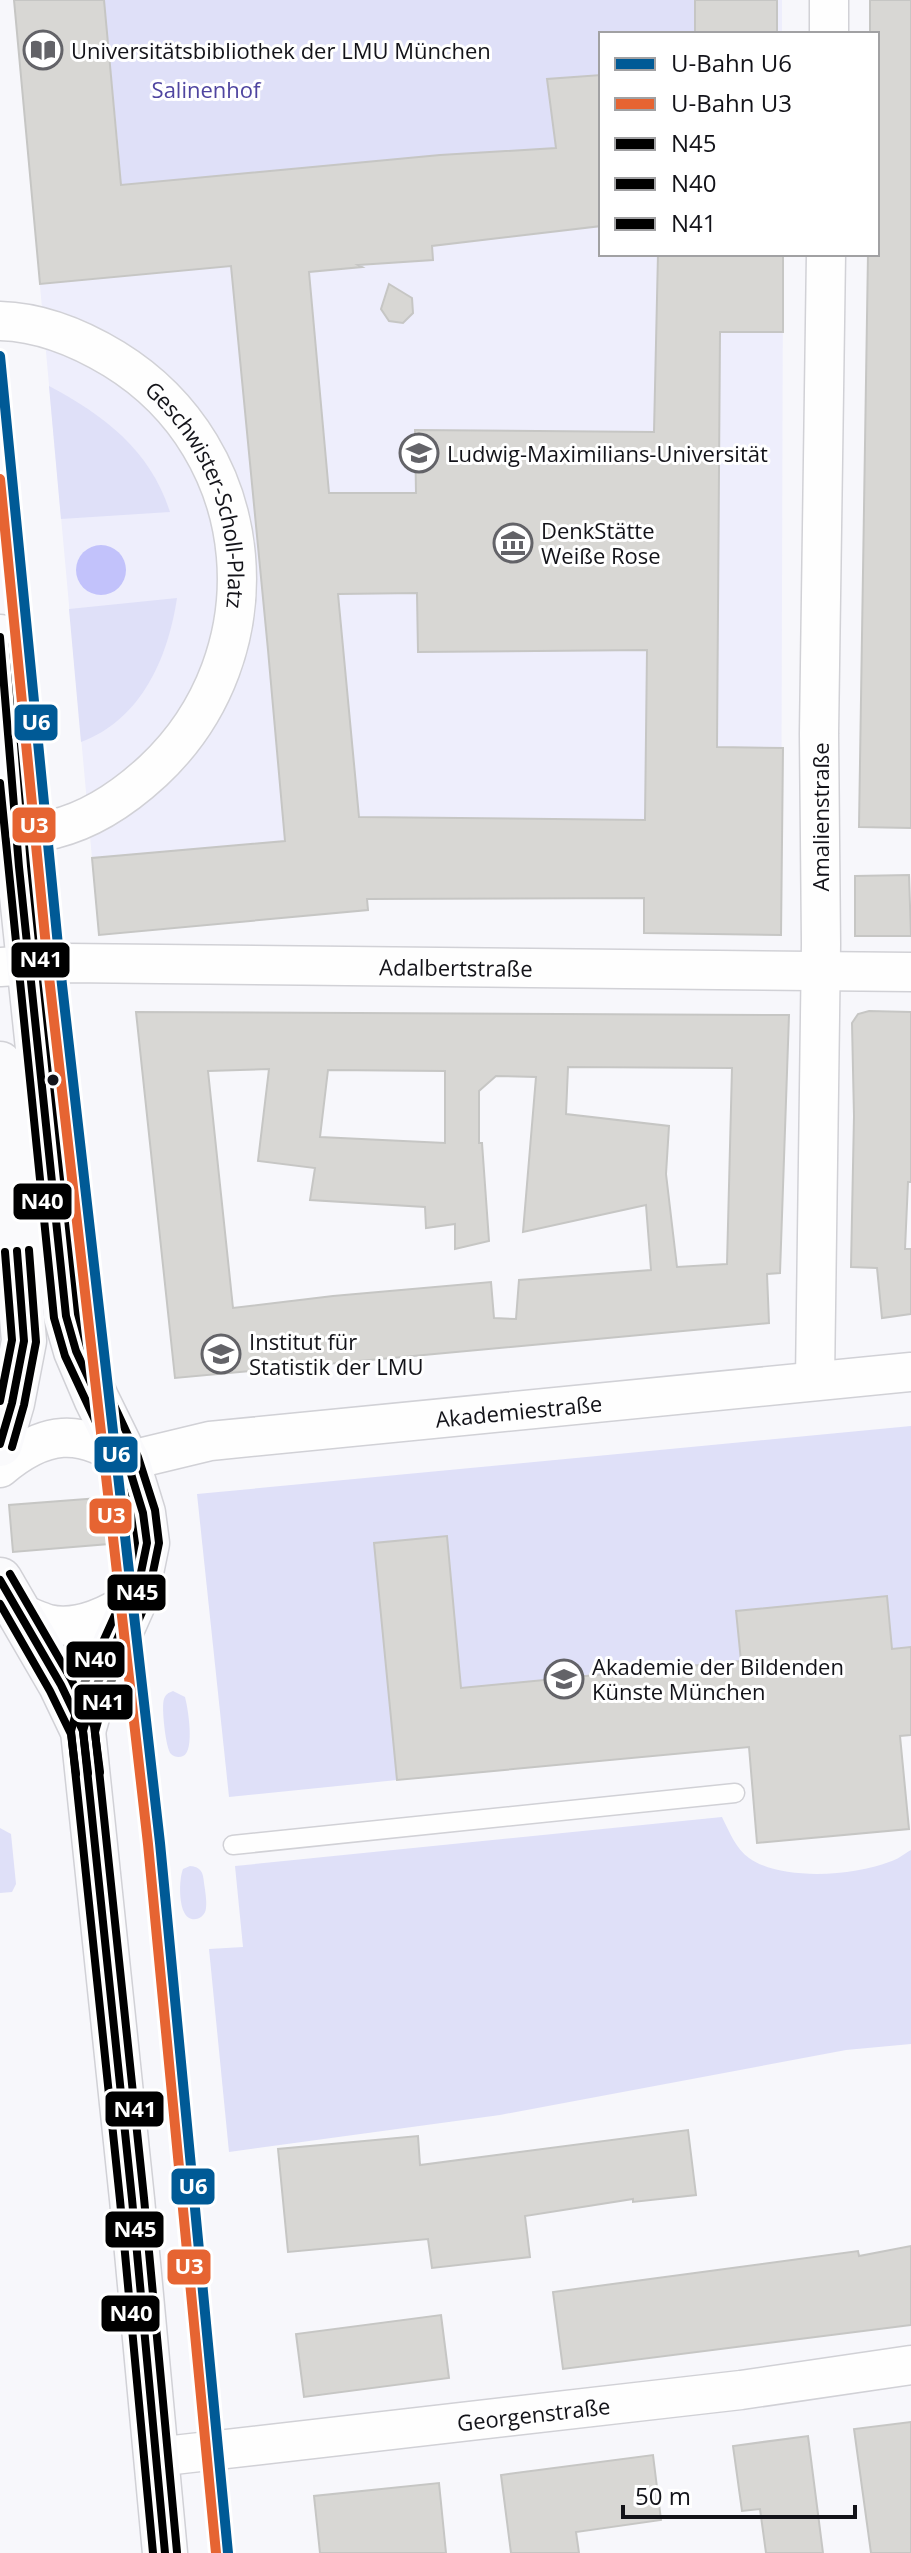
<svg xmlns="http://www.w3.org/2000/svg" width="911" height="2553" font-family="'Open Sans',sans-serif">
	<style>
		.built { fill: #eeeefc }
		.green { fill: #dfe0f8 }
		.water { fill: #c2c2fb }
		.building { fill: #d8d7d4; stroke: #c6c6c4; stroke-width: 2; fill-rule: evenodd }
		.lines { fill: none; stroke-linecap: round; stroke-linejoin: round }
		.service-casing { stroke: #d1d1d6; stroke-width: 21 }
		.minor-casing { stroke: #d1d1d6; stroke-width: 41 }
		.secondary-casing { stroke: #d1d1d6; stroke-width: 47 }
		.service { stroke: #fefefe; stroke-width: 18 }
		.minor { stroke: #fefefe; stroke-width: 38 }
		.secondary { stroke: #fafafc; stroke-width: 44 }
		.bus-1-casing { stroke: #fff; stroke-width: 14 }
		.bus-2-casing { stroke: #fff; stroke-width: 14 }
		.bus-3-casing { stroke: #fff; stroke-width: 14 }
		.bus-1 { stroke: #000; stroke-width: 8 }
		.bus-2 { stroke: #000; stroke-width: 8 }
		.bus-3 { stroke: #000; stroke-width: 8 }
		.metro-1-casing { stroke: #fff; stroke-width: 16 }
		.metro-2-casing { stroke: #fff; stroke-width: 16 }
		.metro-1 { stroke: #005a96; stroke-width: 10 }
		.metro-2 { stroke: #e66432; stroke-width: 10 }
		.bus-dot { fill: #131319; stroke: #fff; stroke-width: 3 }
		.labels { text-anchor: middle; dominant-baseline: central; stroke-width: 6; stroke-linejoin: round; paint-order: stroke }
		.poi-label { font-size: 22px; fill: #131319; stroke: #fff; text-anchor: start }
		.park-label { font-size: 22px; fill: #4f45a0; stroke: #fff }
		.street-label { font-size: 22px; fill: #131319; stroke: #fff }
		.line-badge { stroke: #fff; stroke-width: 3 }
		.badge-label { font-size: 22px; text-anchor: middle; font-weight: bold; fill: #fff }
	</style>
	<rect width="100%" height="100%" fill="#f7f7fb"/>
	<path class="built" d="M14 0H782V34H601V254H783L781 935 644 933 643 898 367 899 368 910 99 935Z"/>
	<g class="green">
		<path d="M104 0H695V34H601V75L547 79 556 148 440 155 102 187 119 153Z"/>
		<path d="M49 386C105 416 150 450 170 512L61 519Z"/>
		<path d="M177 598C168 657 142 719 81 742L69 609Z"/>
		<path d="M911 1426V1647L892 1649 887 1596 736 1611 741 1661 461 1688 447 1536 375 1543 397 1780 229 1797 197 1494Z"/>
		<path d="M173 1691 185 1697C188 1708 195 1751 183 1756 179 1758 174 1757 171 1754 166 1750 161 1706 164 1699 166 1694 168 1693 173 1691Z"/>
		<path d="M722 1817C729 1831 736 1849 749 1858 781 1881 854 1876 889 1862 897 1860 904 1854 911 1850V2044L846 2050 500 2115 229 2152 209 1949 243 1947 235 1866Z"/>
		<path d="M0 1828 11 1834 16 1884 12 1892 0 1893Z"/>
		<path d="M190 1866C201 1867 203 1872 204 1883 205 1890 207 1900 206 1908 205 1920 189 1924 184 1912 179 1902 179 1879 183 1869Z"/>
	</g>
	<circle class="water" cx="101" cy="570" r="25"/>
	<g class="building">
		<path d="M14 0H104L121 185 440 155 556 148 547 79 601 75V226L432 246 433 260 358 265 362 267 309 272 329 493H416L415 430 654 432 658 254H783V332H720L717 747 783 748 781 935 644 933V898L367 899 368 910 99 935 92 858 285 841 268 650 231 266 40 284ZM417 593 418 652 647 650 645 820 359 817 338 594Z"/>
		<rect x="695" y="0" width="82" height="34"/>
		<path d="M870 0H911V828L859 827 868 254H877V34H870Z"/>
		<path d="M389 284 412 298 413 313 403 323 389 321 381 309Z"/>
		<path d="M909 875 911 936H855V876Z"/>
		<path d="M869 1011 911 1012V1182H908L905 1249H911V1314L882 1318 877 1268 851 1267 854 1116 852 1023 858 1014Z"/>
		<path d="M136 1012 789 1015 780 1273 767 1274 769 1323 175 1378ZM568 1067 732 1068 727 1264 677 1267 666 1174 669 1126 566 1114ZM269 1069 258 1161 315 1168 310 1200 425 1207 426 1228 455 1224V1249L489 1241 482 1143H479V1091L496 1076 536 1077 523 1232 646 1205 651 1270 519 1280 516 1319 494 1318 491 1282 333 1296 233 1308 208 1071ZM328 1070 445 1071V1143L320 1137Z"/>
		<path d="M112 1497 118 1518 121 1543 13 1552 9 1505Z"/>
		<path d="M447 1536 461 1688 741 1661 736 1611 887 1596 892 1649 911 1647V1735L900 1736 909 1829 757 1843 749 1747 397 1780 374 1543Z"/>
		<path d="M688 2130 696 2195 633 2202V2199L525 2216 530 2257 432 2268 428 2239 288 2252 278 2149 418 2136 420 2165Z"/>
		<path d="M911 2246V2325L563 2369 553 2292 858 2251 859 2256Z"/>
		<path d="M441 2315 449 2378 304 2397 296 2334Z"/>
		<path d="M911 2422V2553H871L854 2429Z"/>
		<path d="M808 2436 823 2553H766L760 2509 742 2511 733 2446Z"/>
		<path d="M653 2455 661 2520 576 2532 579 2553H511L501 2475Z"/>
		<path d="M439 2483 446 2553H320L314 2496Z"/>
	</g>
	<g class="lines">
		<defs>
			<path id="service" d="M233 1845 735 1793"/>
			<g id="minor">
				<path d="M829 34V0"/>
				<path id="s1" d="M0 321C40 322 81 339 114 359 262 450 278 654 153 771 126 796 91 820 54 829 37 833 17 833 0 834"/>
				<path id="s2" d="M0 967 67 963 911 972"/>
				<path d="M815 1380 821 944 819 734 826 254"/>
				<path id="s3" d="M0 1468C44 1431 80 1427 127 1461L210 1441 911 1372"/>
				<path d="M18 1613C28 1616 38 1621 48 1624 78 1631 112 1615 136 1597"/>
				<path id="s4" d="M156 2457 741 2390 911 2365"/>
			</g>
			<g id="secondary">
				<path d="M0 637 19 867 66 1316 76 1351 96 1398 127 1461 143 1513 147 1543 136 1597 95 1689 83 1731"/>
				<path d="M0 1064 24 1341 12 1403 0 1444"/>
				<path d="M0 1580 61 1685 83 1731 132 2199 165 2553"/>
			</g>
		</defs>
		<use href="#service" class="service-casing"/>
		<use href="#minor" class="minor-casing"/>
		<use href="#secondary" class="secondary-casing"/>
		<use href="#service" class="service"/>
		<use href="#minor" class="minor"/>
		<use href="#secondary" class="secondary"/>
		<defs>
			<g id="bus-1">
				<path d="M0 637 19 867 66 1316 76 1351 127 1461 143 1513 147 1543 136 1597 95 1689 83 1731 132 2199 165 2553"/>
				<path d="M0 1444 12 1403 24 1341 17 1251"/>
				<path d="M0 1580 61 1685 83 1731 88 1773"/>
			</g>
			<g id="bus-2">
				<path d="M0 783 54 1318 65 1356 116 1465 131 1516 135 1543 125 1593 84 1684 71 1731 120 2200 153 2553"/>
				<path d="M12 1447 24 1405 36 1342 29 1250"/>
				<path d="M0 1604 50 1691 71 1734 76 1774"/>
			</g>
			<g id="bus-3">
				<path d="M12 636 31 866 78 1314 87 1347 138 1457 155 1510 159 1543 147 1601 106 1693 95 1732 144 2198 177 2552"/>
				<path d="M0 1401 12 1340 5 1252"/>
				<path d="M10 1574 71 1679 94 1726 100 1772"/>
			</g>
		</defs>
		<use href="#bus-1" class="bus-1-casing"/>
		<use href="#bus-2" class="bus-2-casing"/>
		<use href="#bus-3" class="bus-3-casing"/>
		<use href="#bus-1" class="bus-1"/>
		<use href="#bus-2" class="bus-2"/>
		<use href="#bus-3" class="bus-3"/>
		<defs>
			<path id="metro-1" d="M0 356 61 976 160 1843 228 2553"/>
			<path id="metro-2" d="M0 479 49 977 148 1844 216 2553"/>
		</defs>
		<use href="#metro-1" class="metro-1-casing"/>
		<use href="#metro-2" class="metro-2-casing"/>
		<use href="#metro-1" class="metro-1"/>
		<use href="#metro-2" class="metro-2"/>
	</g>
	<defs>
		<symbol id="library-ring" viewBox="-11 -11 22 22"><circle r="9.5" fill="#fff" stroke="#636368" stroke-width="1.5"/><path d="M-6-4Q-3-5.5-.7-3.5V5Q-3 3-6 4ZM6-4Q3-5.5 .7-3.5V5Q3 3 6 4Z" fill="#636368"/></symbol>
		<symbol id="university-ring" viewBox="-11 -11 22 22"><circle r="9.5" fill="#fff" stroke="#636368" stroke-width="1.5"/><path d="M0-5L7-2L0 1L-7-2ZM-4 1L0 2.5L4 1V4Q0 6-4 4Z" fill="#636368"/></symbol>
		<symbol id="museum-ring" viewBox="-11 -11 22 22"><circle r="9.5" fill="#fff" stroke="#636368" stroke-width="1.5"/><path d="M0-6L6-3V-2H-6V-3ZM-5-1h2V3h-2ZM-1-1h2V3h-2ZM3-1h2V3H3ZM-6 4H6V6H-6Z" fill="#636368"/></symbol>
	</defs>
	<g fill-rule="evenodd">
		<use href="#library-ring" x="21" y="28" width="44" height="44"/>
		<use href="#university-ring" x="397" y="431" width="44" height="44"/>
		<use href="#museum-ring" x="491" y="521" width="44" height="44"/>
		<use href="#university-ring" x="199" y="1332" width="44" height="44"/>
		<use href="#university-ring" x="542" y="1657" width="44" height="44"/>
	</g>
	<circle class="bus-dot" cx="53" cy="1080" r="7"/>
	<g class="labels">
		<g class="poi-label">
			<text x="71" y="50">Universitätsbibliothek der LMU München</text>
			<text x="447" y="453">Ludwig-Maximilians-Universität</text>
			<text x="541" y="530">DenkStätte<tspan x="541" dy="25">Weiße Rose</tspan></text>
			<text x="249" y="1341">Institut für<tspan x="249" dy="25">Statistik der LMU</tspan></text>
			<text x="592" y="1666">Akademie der Bildenden<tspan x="592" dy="25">Künste München</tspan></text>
		</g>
		<g class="park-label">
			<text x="206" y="89">Salinenhof</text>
		</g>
		<g class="street-label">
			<text stroke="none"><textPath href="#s1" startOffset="290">Geschwister-Scholl-Platz</textPath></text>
			<text transform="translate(820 817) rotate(-90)">Amalienstraße</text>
			<text stroke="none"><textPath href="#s2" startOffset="456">Adalbertstraße</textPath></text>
			<text stroke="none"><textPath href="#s3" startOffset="536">Akademiestraße</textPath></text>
			<text stroke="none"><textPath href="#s4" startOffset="380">Georgenstraße</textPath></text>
		</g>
	</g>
	<g class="line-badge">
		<rect x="13" y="703" width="46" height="39" rx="8" fill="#005a96"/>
		<rect x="11" y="806" width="46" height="38" rx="8" fill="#e66432"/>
		<rect x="10" y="941" width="61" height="38" rx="8" fill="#000"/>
		<rect x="12" y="1182" width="61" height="39" rx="8" fill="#000"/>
		<rect x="93" y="1435" width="46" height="39" rx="8" fill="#005a96"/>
		<rect x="88" y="1497" width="45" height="38" rx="8" fill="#e66432"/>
		<rect x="106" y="1573" width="61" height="39" rx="8" fill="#000"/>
		<rect x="65" y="1640" width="61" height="39" rx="8" fill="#000"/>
		<rect x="73" y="1683" width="61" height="38" rx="8" fill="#000"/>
		<rect x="104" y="2090" width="61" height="38" rx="8" fill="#000"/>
		<rect x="170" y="2167" width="46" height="39" rx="8" fill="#005a96"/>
		<rect x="104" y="2210" width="61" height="39" rx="8" fill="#000"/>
		<rect x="166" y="2248" width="46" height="38" rx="8" fill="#e66432"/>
		<rect x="100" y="2294" width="61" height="39" rx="8" fill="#000"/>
	</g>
	<g class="badge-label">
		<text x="36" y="730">U6</text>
		<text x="34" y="833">U3</text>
		<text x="41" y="967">N41</text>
		<text x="42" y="1209">N40</text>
		<text x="116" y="1462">U6</text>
		<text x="111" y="1523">U3</text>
		<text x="137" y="1600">N45</text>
		<text x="95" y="1667">N40</text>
		<text x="103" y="1710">N41</text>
		<text x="135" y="2117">N41</text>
		<text x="193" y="2194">U6</text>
		<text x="135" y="2237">N45</text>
		<text x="189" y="2274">U3</text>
		<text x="131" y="2321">N40</text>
	</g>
	<rect x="599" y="32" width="280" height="224" fill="#ffffff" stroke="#a1a1a3" stroke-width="2"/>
	<rect x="615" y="58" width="40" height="12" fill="#005a96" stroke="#a1a1a3" stroke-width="2"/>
	<text x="671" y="72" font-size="24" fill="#131319">U-Bahn U6</text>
	<rect x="615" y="98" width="40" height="12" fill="#e66432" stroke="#a1a1a3" stroke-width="2"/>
	<text x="671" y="112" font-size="24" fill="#131319">U-Bahn U3</text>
	<rect x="615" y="138" width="40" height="12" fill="#000000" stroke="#a1a1a3" stroke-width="2"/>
	<text x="671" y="152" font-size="24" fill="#131319">N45</text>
	<rect x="615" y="178" width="40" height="12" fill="#000000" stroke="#a1a1a3" stroke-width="2"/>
	<text x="671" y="192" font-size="24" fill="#131319">N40</text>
	<rect x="615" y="218" width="40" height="12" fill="#000000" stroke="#a1a1a3" stroke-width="2"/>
	<text x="671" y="232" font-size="24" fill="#131319">N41</text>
	<path d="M623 2505v12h232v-12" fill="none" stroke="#131319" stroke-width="4"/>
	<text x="635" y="2505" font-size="24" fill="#131319" stroke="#ffffff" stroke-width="6" paint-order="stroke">50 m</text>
</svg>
